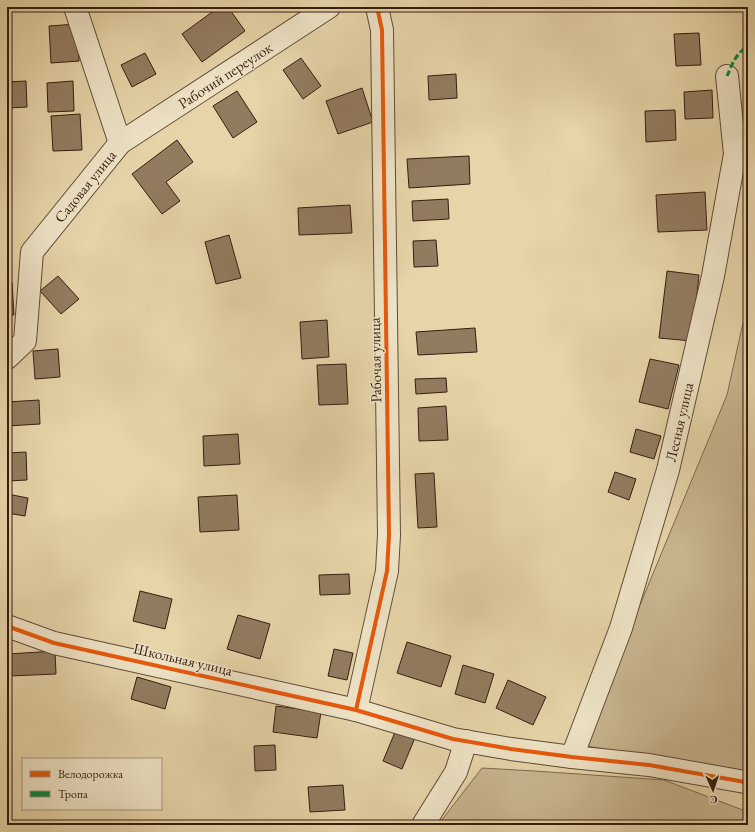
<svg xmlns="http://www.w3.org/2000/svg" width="755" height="832" font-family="'EB Garamond',serif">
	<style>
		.green { fill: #c8b68f; stroke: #7f6950 }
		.building { fill: #927c60; stroke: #361c10 }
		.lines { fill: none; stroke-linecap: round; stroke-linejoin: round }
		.minor-casing { stroke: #624a36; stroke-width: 24 }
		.minor { stroke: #efe4c7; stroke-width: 22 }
		.quiet { stroke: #00873e; stroke-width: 3; stroke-dasharray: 6 3; stroke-linecap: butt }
		.cycleway-casing { stroke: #efe4c7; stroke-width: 6 }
		.cycleway { stroke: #e8590c; stroke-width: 4 }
		.labels { text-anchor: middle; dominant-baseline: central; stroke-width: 3; stroke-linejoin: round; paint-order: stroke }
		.street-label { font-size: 15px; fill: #361c10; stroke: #efe4c7 }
	</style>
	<rect width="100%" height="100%" fill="#e6d5a9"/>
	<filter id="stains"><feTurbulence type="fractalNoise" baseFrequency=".005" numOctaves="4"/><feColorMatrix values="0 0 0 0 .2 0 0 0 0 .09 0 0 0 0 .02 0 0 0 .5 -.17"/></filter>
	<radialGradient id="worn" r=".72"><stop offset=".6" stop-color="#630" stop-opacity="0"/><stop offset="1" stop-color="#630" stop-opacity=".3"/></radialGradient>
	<g class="green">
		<path d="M748 300V776L582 745 727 395Z"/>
		<path d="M482 768 535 771 664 780 748 812V825H438Z"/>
	</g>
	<g class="building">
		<path d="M219 7H228L245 31 202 62 182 34Z"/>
		<path d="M77 24 79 61 51 63 49 26Z"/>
		<path d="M699 33 701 65 676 66 674 34Z"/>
		<path d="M145 53 156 74 132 87 121 65Z"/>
		<path d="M301 58 321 86 303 99 283 70Z"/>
		<path d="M456 74 457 98 429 100 428 76Z"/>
		<path d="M26 81 27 107 7 108V82Z"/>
		<path d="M73 81 74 111 48 112 47 83Z"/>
		<path d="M362 88 373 122 338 134 326 101Z"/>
		<path d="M712 90 713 118 685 119 684 92Z"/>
		<path d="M237 91 257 122 233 138 213 106Z"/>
		<path d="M675 110 676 140 646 142 645 111Z"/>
		<path d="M80 114 82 150 53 151 51 116Z"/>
		<path d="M177 140 193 162 166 182 180 201 162 214 132 174Z"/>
		<path d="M469 156 470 184 409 188 407 159Z"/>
		<path d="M705 192 707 230 658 232 656 195Z"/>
		<path d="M448 199 449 219 413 221 412 201Z"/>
		<path d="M350 205 352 233 299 235 298 208Z"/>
		<path d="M229 235 241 278 216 284 205 242Z"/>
		<path d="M436 240 438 266 414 267 413 241Z"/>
		<path d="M667 271 699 275 692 341 659 338Z"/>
		<path d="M58 276 79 299 61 314 40 291Z"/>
		<path d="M7 282H12L14 315H7Z"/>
		<path d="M327 320 329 357 302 359 300 322Z"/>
		<path d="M475 328 477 352 418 355 416 332Z"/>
		<path d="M58 349 60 377 35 379 33 351Z"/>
		<path d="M650 359 679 365 668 409 639 402Z"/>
		<path d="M346 364 348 404 319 405 317 365Z"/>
		<path d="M446 378 447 392 416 394 415 379Z"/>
		<path d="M39 400 40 424 7 426V402Z"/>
		<path d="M446 406 448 440 419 441 418 408Z"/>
		<path d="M636 429 661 436 654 459 630 452Z"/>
		<path d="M238 434 240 464 204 466 203 436Z"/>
		<path d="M26 452 27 480 7 481V453Z"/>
		<path d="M615 472 636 479 629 500 608 492Z"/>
		<path d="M434 473 437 527 418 528 415 474Z"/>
		<path d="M7 494 28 498 25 516 7 513Z"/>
		<path d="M237 495 239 530 200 532 198 497Z"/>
		<path d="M349 574 350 594 320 595 319 575Z"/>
		<path d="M140 591 172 599 165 629 133 621Z"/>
		<path d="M238 615 270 624 260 659 227 649Z"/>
		<path d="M407 642 451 656 441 687 397 673Z"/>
		<path d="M334 649 353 653 347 680 328 676Z"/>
		<path d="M55 651 56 674 9 676 8 654Z"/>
		<path d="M463 665 494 674 485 703 455 694Z"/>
		<path d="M137 677 171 687 165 709 131 699Z"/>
		<path d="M508 680 546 697 533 725 496 708Z"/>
		<path d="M276 706 321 712 317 738 273 732Z"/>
		<path d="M398 725 417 733 402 769 383 761Z"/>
		<path d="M275 745 276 770 255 771 254 746Z"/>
		<path d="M343 785 345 810 310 812 308 787Z"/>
	</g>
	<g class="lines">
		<defs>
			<g id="minor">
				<path d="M75 7 120 143"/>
				<path d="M7 358 25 341 32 252 120 143 329 7"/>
				<path d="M7 626 54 643 356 710 453 739 511 749 572 757 649 765 745 782 748 783"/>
				<path d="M356 710 387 571 389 535 382 30 377 7"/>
				<path d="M572 757 621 628 668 470 713 276 735 154 727 76"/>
				<path d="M423 825 456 772 466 741"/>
			</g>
		</defs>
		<use href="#minor" class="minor-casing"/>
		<use href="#minor" class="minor"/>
		<path class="quiet" d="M727 76C732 65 736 52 748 47"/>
		<defs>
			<g id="cycleway">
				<path d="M7 626 54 643 356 710 453 739 511 749 572 757 649 765 745 782 748 783"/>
				<path d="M356 710 387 571 389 535 382 30 377 7"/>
			</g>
		</defs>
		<use href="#cycleway" class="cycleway-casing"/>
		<use href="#cycleway" class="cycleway"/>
	</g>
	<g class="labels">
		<g class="street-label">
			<text transform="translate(225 75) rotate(-33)">Рабочий переулок</text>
			<text transform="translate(85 186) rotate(-51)">Садовая улица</text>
			<text transform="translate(375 360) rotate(-91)">Рабочая улица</text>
			<text transform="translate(679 422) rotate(-77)">Лесная улица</text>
			<text transform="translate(183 659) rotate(13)">Школьная улица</text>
		</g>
	</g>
	<rect width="755" height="832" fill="none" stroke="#e6d5a9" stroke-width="24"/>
	<rect x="8" y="8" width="739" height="816" fill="none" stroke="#361c10" stroke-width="2"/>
	<rect x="12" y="12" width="731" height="808" fill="none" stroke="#361c10"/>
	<rect x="22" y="758" width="140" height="52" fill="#efe4c7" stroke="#a5947e"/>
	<rect x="30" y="771" width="20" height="6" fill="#e8590c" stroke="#a5947e"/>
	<text x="58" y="778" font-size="12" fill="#361c10">Велодорожка</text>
	<rect x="30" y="791" width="20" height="6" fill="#00873e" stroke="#a5947e"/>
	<text x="58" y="798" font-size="12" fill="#361c10">Тропа</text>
	<g transform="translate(713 790) rotate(177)" stroke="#efe4c7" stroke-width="3" paint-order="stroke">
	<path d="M0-3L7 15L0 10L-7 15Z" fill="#361c10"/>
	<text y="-6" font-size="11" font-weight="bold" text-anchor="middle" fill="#361c10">С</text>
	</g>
	<rect width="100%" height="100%" filter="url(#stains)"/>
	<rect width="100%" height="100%" fill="url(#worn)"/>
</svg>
